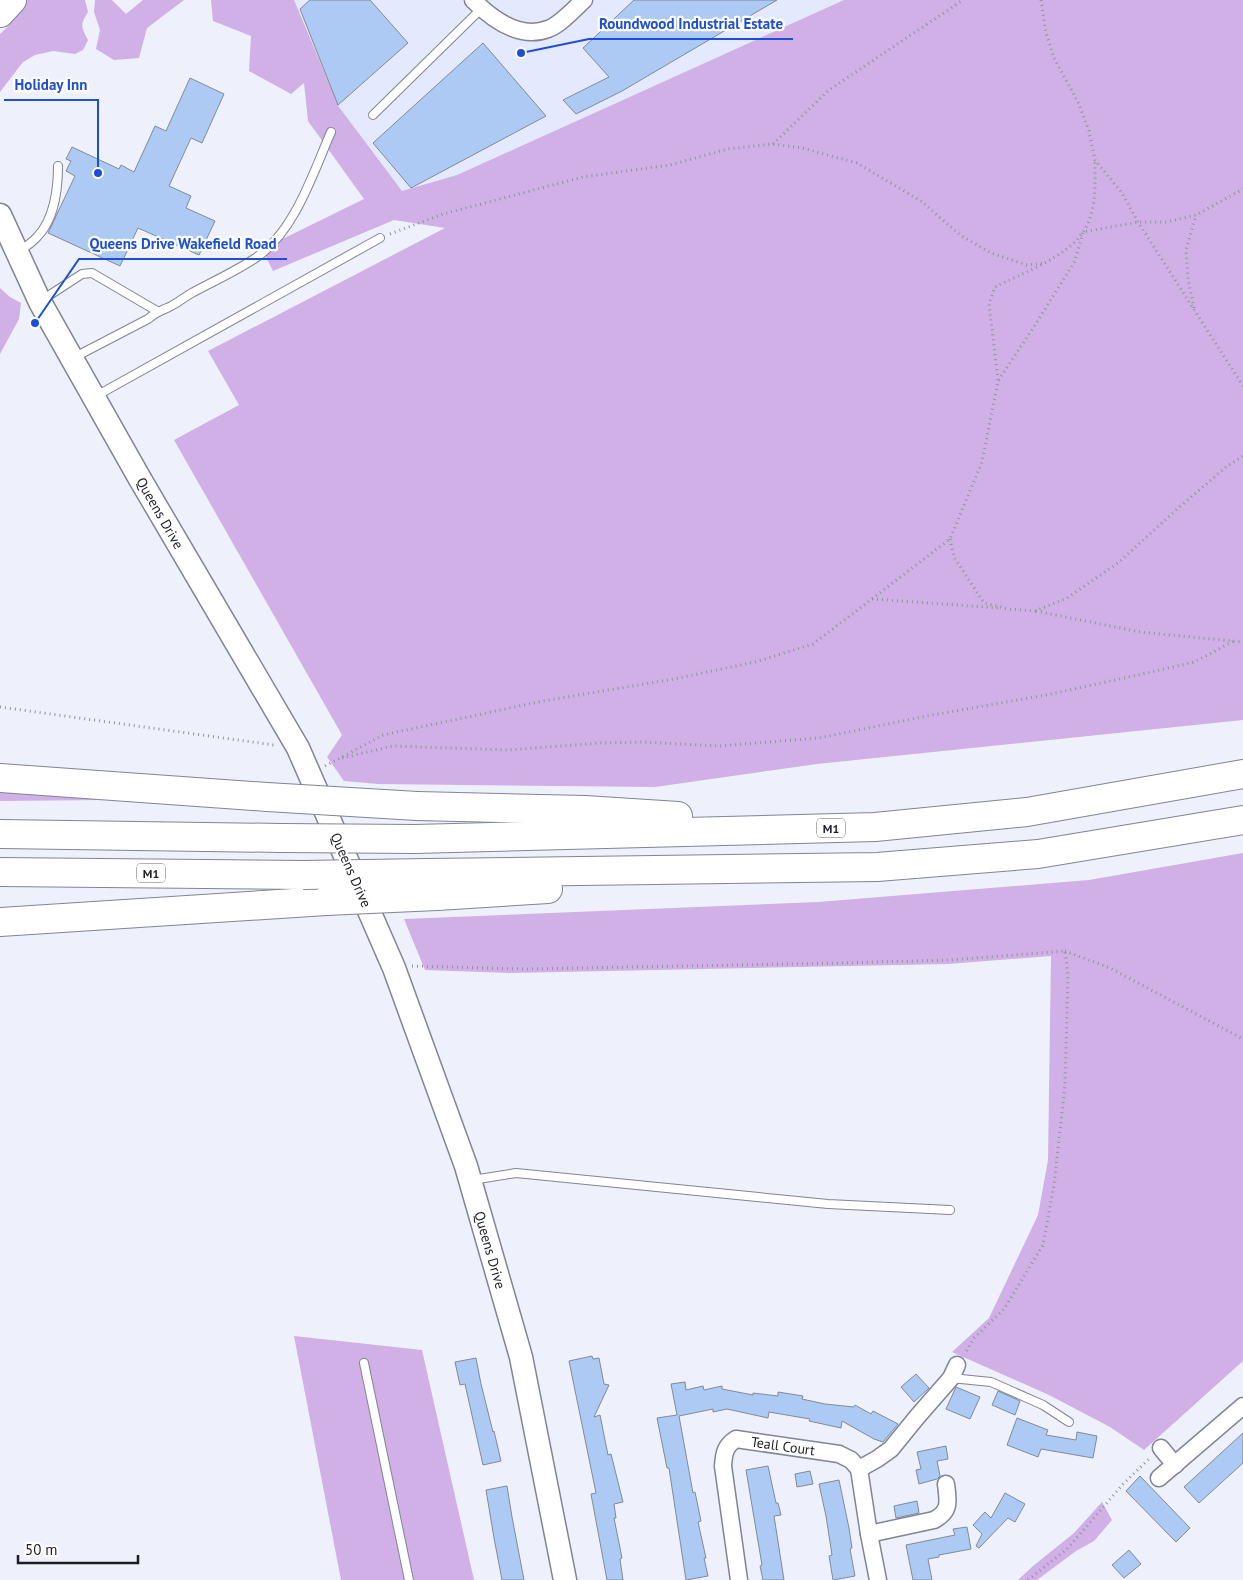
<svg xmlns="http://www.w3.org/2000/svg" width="1243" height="1580" font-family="'PT Sans',sans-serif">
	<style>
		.built { fill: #e4e9fd }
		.green { fill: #d0b0e6 }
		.building { fill: #accaf4; stroke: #808a99 }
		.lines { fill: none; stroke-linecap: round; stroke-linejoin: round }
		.lane-casing { stroke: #808494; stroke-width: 10 }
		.street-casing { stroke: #808494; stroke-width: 19 }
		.secondary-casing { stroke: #808494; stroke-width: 25 }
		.highway-casing { stroke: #808494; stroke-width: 30 }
		.path { stroke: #90939c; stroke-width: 3; stroke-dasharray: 1 4; stroke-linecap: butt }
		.lane { stroke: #fff; stroke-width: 8 }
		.street { stroke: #fff; stroke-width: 16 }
		.secondary { stroke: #fff; stroke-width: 22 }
		.highway { stroke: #fff; stroke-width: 28 }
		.highway-bridge-casing { stroke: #808494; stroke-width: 30; stroke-linecap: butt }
		.highway-bridge { stroke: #fff; stroke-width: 28 }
		.labels { text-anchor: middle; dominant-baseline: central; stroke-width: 4.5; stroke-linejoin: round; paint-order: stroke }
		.shield { fill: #fff; stroke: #5f6165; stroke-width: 1 }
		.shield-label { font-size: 12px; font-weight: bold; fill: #1b1d23 }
		.street-label { font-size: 14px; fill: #1b1d23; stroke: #fff }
		.leader { fill: none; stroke: #1d4ed8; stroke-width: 2 }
		.callout-dot { fill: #1d4ed8; stroke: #fff; stroke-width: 2 }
		.callout-label { font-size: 15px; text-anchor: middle; font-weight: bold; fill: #1d4ed8; stroke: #fff; stroke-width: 4.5; stroke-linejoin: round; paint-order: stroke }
	</style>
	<rect width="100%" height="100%" fill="#eef1fc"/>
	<path class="built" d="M294 0H844L457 175 402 191 339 107Z"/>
	<g class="green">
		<path d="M27 0H85L88 12C80 25 81 26 88 40L83 50 75 54 53 51 35 55 23 62 0 92V34C12 25 15 10 27 0Z"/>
		<path d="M95 0H112L126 14 143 0H184L147 28 139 58 114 60 96 49 100 30 94 12Z"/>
		<path d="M211 0H294L339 107 402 191 457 175 844 0H1243V720L817 764 655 787 378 784 344 781 327 757 342 735 174 440 239 405 208 351 445 228 394 220 273 271 262 249 364 199 308 121 304 83 291 94 249 71 251 36 213 21Z"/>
		<path d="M0 288 10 297 21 303 19 319 0 354Z"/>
		<path d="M0 792 105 800 0 801Z"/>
		<path d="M1243 853V1361L1144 1450 1110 1427 1049 1395 952 1352 989 1318 1038 1215 1048 1160 1051 956 948 964 511 973 425 970 404 919 818 902 1089 880Z"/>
		<path d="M294 1336 422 1350 474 1580H341Z"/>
		<path d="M1102 1502 1112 1520 1094 1541 1076 1551 1037 1580H1018L1033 1566 1074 1533Z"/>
	</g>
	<g class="building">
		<path d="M310 0H370L408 43 338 105 300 9Z"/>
		<path d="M634 0H777L622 91 576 114 563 100 609 77 583 48Z"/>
		<path d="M483 43 546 116 411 188 373 143Z"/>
		<path d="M190 78 224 94 202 143 191 138 169 186 191 196 186 208 215 221 199 255 138 228 120 266 48 233 75 176 66 171 71 161 66 159 72 147 119 169 121 165 134 172 155 126 166 131Z"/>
		<path d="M592 1356 593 1359 599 1358 604 1384 609 1385 594 1417 600 1415 608 1455 611 1454 623 1502 614 1504 616 1518H614L622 1558 620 1559 623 1580H607L591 1494 596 1493 569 1361Z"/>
		<path d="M476 1358 481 1384 493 1432 494 1431 501 1461 483 1465 465 1384 460 1385 455 1362Z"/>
		<path d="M916 1374 929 1388 914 1402 901 1387Z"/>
		<path d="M685 1382 686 1390 703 1386 704 1390 722 1386V1389L753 1395V1393L778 1396V1392L803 1396 802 1399 825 1404 854 1407 855 1405 871 1414 873 1411 898 1424 883 1442 874 1439 842 1421 841 1428 809 1421 810 1419 769 1412 768 1418 727 1409 713 1412V1409L679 1416 693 1493 695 1492 701 1521 698 1522 706 1558H704L708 1576 686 1580 669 1468H667L657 1418 677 1415 671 1384Z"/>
		<path d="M956 1387 980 1397 970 1419 946 1409Z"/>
		<path d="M998 1391 1020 1401 1015 1415 992 1405Z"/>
		<path d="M1017 1418 1048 1430 1046 1435 1076 1440 1077 1432 1097 1436 1093 1458 1041 1449 1038 1457 1007 1445Z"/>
		<path d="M1243 1433V1463L1199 1503 1184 1487Z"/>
		<path d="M946 1446 948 1459 937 1461 940 1476 937 1479 919 1484 916 1470 921 1469 917 1452Z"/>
		<path d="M768 1466 776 1503H778L781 1515 774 1516 784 1580H763L760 1566 762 1565 746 1470Z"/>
		<path d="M810 1471 813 1484 797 1487 795 1474Z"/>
		<path d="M1140 1476 1190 1528 1176 1542 1126 1491Z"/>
		<path d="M839 1480 849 1528 852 1548 850 1549 855 1576 833 1580 829 1556 832 1555 826 1516 819 1484Z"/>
		<path d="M507 1486 512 1517 524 1580H502L494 1538 486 1490Z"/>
		<path d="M1005 1493 1025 1504 1015 1522 1008 1518 979 1548 976 1546 982 1534 973 1525 985 1512 991 1518Z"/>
		<path d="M917 1501 919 1513 896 1518 894 1506Z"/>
		<path d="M967 1527 971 1549 939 1555V1557L928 1559 932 1580H913L906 1545 955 1535 953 1529Z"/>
		<path d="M1129 1550 1141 1564 1124 1578 1112 1565Z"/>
	</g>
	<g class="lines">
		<defs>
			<g id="lane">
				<path d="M373 115 482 8"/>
				<path d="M18 252C25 247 32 243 37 237 54 220 58 189 58 166"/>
				<path d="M42 300 82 274 92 273 157 311"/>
				<path d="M73 358 148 319C156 312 158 312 167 308 175 305 183 298 190 294 212 282 234 272 254 259 294 234 313 173 331 132"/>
				<path d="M96 396 380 238"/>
				<path d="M472 1180 516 1173 828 1204 950 1210"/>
				<path d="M364 1363 409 1580"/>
				<path d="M951 1378 991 1382 1043 1405 1069 1422"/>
			</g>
			<g id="street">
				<path d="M473 0C492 19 519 40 548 29 560 25 575 8 584 0"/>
				<path d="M1161 1448 1175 1465"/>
				<path d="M859 1469 877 1459 891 1449 917 1417 951 1378 957 1365"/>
				<path d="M1159 1478 1243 1406"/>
				<path d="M869 1534 934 1520C951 1511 948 1501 946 1484"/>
				<path d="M739 1580 723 1466C724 1453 725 1446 736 1439L839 1454 851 1460 859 1469 869 1534 878 1580"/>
			</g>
			<path id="secondary" d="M0 215 40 302 140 479 298 748 394 968 466 1166 521 1357 565 1580"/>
			<g id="highway">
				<path d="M0 13 12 0"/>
				<path d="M0 778 267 797"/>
				<path d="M417 806 585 810 678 816"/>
				<path d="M0 834 281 838"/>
				<path d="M415 839 875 827 1027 812 1243 774"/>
				<path d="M0 872 303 875"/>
				<path d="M427 873 877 867 1038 854 1243 820"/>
				<path d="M437 896 548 889"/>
				<path d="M0 922 326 901"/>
			</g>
		</defs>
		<use href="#lane" class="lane-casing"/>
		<use href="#street" class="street-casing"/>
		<use href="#secondary" class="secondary-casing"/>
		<use href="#highway" class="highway-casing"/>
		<g class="path">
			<path d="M1041 0 1046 33 1054 58 1079 104 1089 131 1095 160 1122 193 1138 222 1243 386"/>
			<path d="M773 144 829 90 963 0"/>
			<path d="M390 234 443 214 583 177 670 165 728 149 772 144 802 148 857 163 921 201 960 235 991 253 1027 265 1045 263"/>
			<path d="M1194 308 1188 279 1186 250 1196 215"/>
			<path d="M998 380 989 304 995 287C1021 274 1067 257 1083 232 1097 212 1095 183 1095 160"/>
			<path d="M950 539 954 557 984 603 1008 609 1035 611 1067 598 1118 563 1175 511 1226 467 1243 456"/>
			<path d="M872 599 1000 608"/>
			<path d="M1036 611 1140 632 1243 642"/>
			<path d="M0 707 274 745"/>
			<path d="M342 758 393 746 508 750 600 743 643 742 719 746 819 738 927 716 1046 695 1138 675 1194 662 1234 641"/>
			<path d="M325 766 383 735 543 701 674 679 755 662 813 644 950 539 982 462 998 381 1037 322 1075 261 1083 232 1138 222H1167L1196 215 1243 189"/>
			<path d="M1065 951 1110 968 1243 1039"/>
			<path d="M412 966 524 969 841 963 949 960 1065 951 1068 974 1065 1085 1054 1185 1043 1245 1004 1309 974 1338 965 1353"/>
			<path d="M1028 1580 1067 1549 1124 1483 1149 1459"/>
		</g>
		<use href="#lane" class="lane"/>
		<use href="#street" class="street"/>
		<use href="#secondary" class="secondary"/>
		<use href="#highway" class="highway"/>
		<defs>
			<g id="highway-bridge">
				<path d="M267 797 417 806"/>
				<path d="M281 838 415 839"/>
				<path d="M303 875 427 873"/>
				<path d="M326 901 437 896"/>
			</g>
		</defs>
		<use href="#highway-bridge" class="highway-bridge-casing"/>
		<use href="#highway-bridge" class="highway-bridge"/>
	</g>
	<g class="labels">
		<g class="shield">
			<rect x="817" y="818.5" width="28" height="19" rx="4"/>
			<rect x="137" y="863.5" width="28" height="19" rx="4"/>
		</g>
		<g class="shield-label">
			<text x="831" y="828">M1</text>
			<text x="151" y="873">M1</text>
		</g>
		<g class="street-label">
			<text transform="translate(160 513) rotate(60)">Queens Drive</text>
			<text transform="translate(351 870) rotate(66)">Queens Drive</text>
			<text transform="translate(490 1250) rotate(74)">Queens Drive</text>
			<text transform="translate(783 1446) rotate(8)">Teall Court</text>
		</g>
	</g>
	<path class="leader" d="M521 53L589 39H793M98 173L98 100H4M35 323L79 259H287"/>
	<g class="callout-dot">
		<circle cx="521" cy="53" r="5"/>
		<circle cx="98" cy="173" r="5"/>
		<circle cx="35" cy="323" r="5"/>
	</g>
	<g class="callout-label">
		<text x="691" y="29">Roundwood Industrial Estate</text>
		<text x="51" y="90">Holiday Inn</text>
		<text x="183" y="249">Queens Drive Wakefield Road</text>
	</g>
	<path d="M18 1555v8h120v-8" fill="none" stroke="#1b1d23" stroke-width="2.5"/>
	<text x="25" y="1555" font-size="15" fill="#1b1d23" stroke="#ffffff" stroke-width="4" paint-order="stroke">50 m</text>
</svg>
